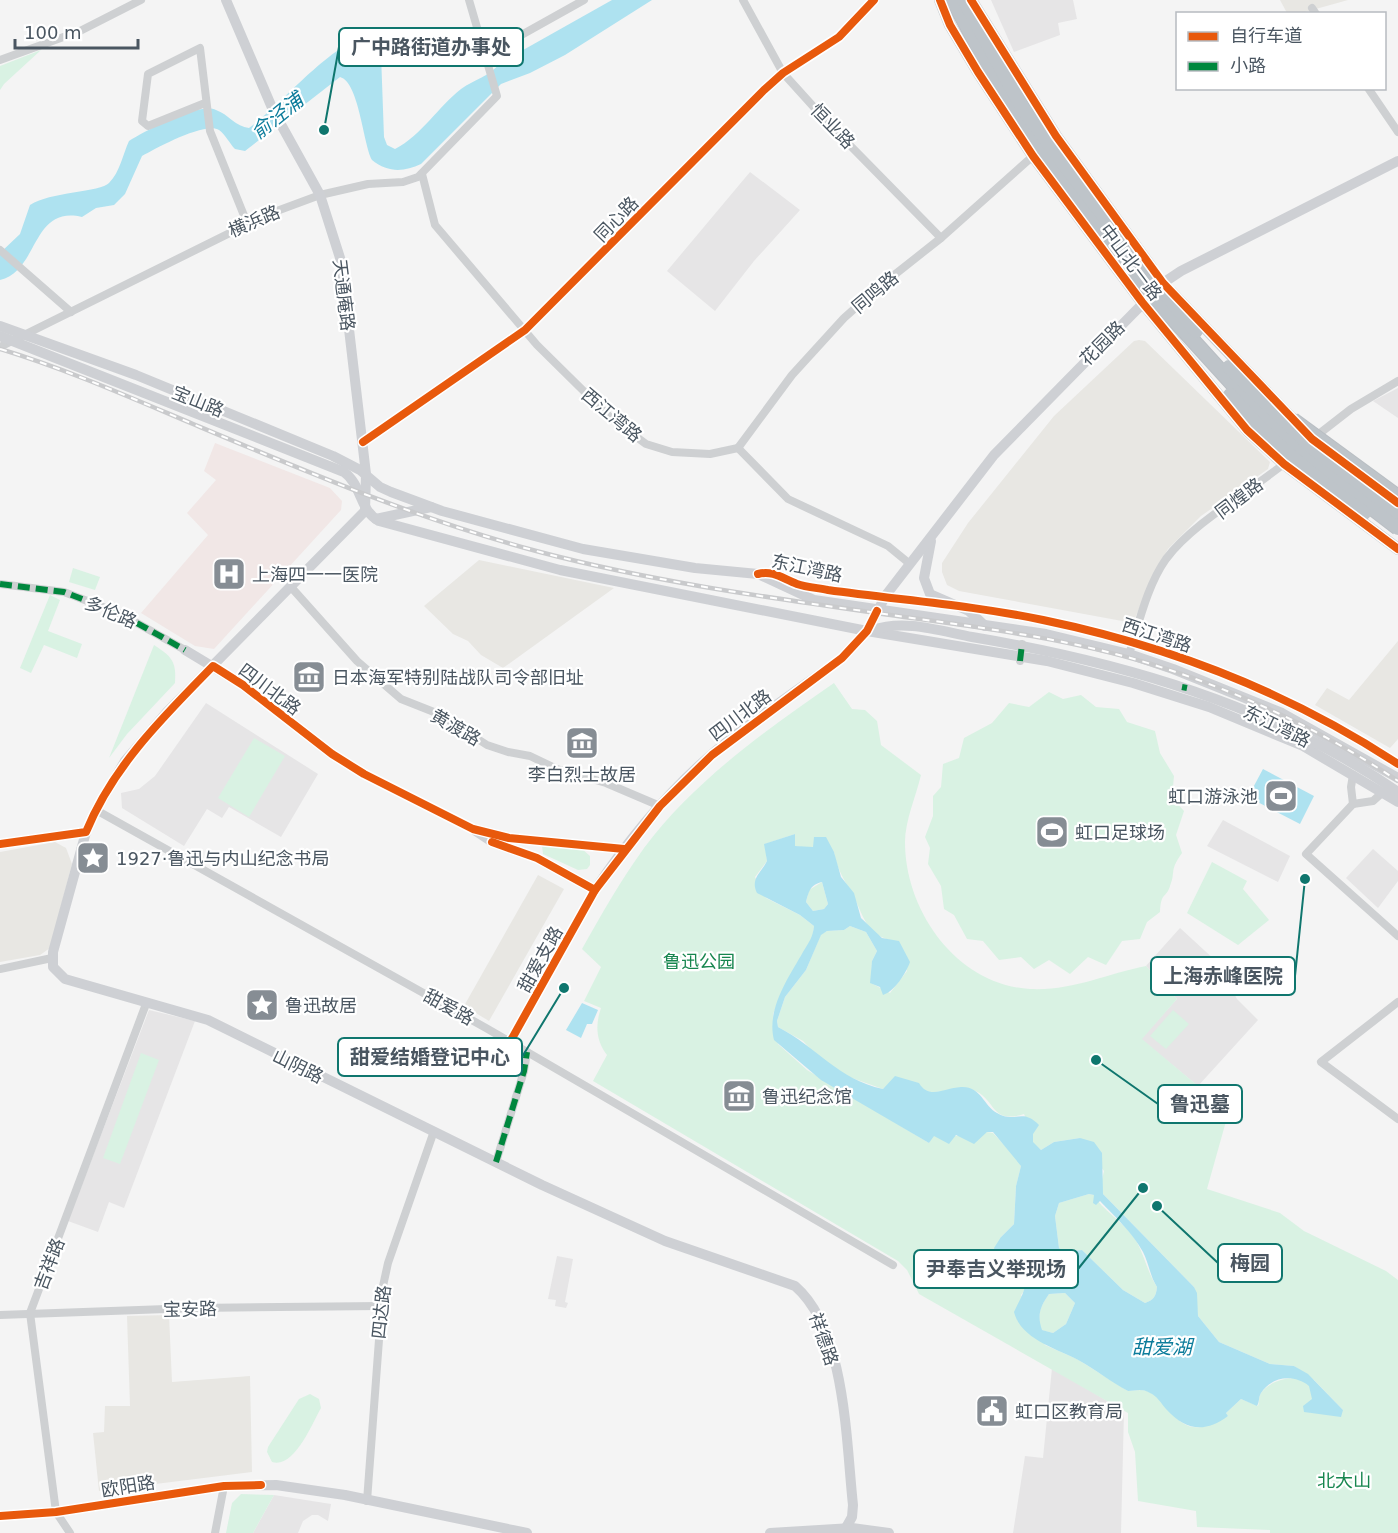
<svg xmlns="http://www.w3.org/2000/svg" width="1398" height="1533" font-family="'DejaVu Sans','Noto Sans SC',sans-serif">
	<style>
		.commercial { fill: #e8e7e3 }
		.education { fill: #e6e5e6 }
		.medical { fill: #f1e7e6 }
		.green { fill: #d9f2e3; fill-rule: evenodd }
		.water { fill: #aee2f0; fill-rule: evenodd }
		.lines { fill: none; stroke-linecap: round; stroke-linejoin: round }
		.street { stroke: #ced0d2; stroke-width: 8 }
		.secondary { stroke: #ced0d4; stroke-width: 10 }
		.primary { stroke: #caced1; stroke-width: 12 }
		.rail-casing { stroke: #c9cacc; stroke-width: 4.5 }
		.rail { stroke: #fff; stroke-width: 2; stroke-dasharray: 7; stroke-linecap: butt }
		.highway-bridge-casing { stroke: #b9bec3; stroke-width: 16; stroke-linecap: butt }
		.street-bridge { stroke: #ced0d2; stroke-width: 8 }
		.highway-bridge { stroke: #bec4c9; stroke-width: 14 }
		.quiet { stroke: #00873e; stroke-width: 6; stroke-dasharray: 12 6; stroke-linecap: butt }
		.cycleway-casing { stroke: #fff; stroke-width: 11 }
		.cycleway { stroke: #e8590c; stroke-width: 8 }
		.labels { text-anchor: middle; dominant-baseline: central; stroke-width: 4.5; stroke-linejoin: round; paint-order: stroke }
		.street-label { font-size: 18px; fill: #4a5661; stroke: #fff }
		.poi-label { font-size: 18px; fill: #4a5661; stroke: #fff; text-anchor: start }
		.park-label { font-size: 18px; fill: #17864f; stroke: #fff }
		.water-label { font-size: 20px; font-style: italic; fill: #0c7c9b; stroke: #fff }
		.leader { fill: none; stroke: #0f766e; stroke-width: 2 }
		.callout-dot { fill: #0f766e; stroke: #fff; stroke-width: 2 }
		.callout { fill: #fff; stroke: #0f766e; stroke-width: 2 }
		.callout-label { font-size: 20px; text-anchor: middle; font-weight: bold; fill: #4a5661 }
	</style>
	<rect width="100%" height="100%" fill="#f4f4f4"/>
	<g class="commercial">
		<path d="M1280 0H1348L1298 14 1287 13Z"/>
		<path d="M1139 340 1145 341 1270 462 1268 469 1201 516 1168 549 1154 573 1133 623 959 591 947 585 942 572V563L968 523 1054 416 1134 341Z"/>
		<path d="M479 560 614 588 503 668 481 655 468 641 453 634 424 606Z"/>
		<path d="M1398 641V739L1390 748 1315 705 1327 688 1349 700Z"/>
		<path d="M55 842 66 848 72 864 50 948 40 955 0 962V852Z"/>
		<path d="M538 875 564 889 489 1021 464 1006Z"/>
		<path d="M169 1315 172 1382 250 1376 252 1472 99 1491 93 1433 104 1432 105 1406H130L127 1316Z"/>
	</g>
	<g class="education">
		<path d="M991 0H1073L1077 19 1058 23 1060 35 1014 52Z"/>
		<path d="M750 172 800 210 754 261 715 311 667 271Z"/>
		<path d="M1398 388V418L1373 401Z"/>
		<path d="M206 703 318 774 281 837 229 807 222 818 207 809 184 846 122 808 121 793 139 789 155 776Z"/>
		<path d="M1223 820 1290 856 1278 882 1207 846Z"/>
		<path d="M1373 849 1398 871V881L1378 908 1346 878Z"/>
		<path d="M1180 928 1217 962 1237 999 1258 1020 1198 1086 1141 1039 1177 999 1146 966Z"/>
		<path d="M149 1010 195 1021 124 1208 109 1202 98 1232 68 1221Z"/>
		<path d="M557 1256 573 1259 565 1302 568 1303 566 1308 555 1306 556 1300 548 1299Z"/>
		<path d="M1052 1368 1124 1411 1121 1533H1013L1025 1456 1043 1458Z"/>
		<path d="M274 1495 331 1504 328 1521 318 1515H312L303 1521 298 1533H253Z"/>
	</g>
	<path class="medical" d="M215 443 330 488 342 501 341 510 214 649 195 646 141 613 208 535 187 513 216 480 204 471Z"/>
	<g class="green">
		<path d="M41 50 4 84 0 90V66Z"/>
		<path d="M73 568 100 577 95 590 69 582Z"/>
		<path d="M50 595 60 600 48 631 82 644 77 658 44 645 31 673 20 668Z"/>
		<path d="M154 645C171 656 177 661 175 683L127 734 109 758Z"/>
		<path d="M834 683 852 709 865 710 877 721 881 745 921 775C916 796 905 821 905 842 905 911 957 985 1030 989 1073 991 1105 974 1146 966L1177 999 1142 1039 1198 1086 1230 1107 1207 1189 1280 1213 1304 1231 1386 1271 1398 1280V1533H1270V1530L1197 1527 1196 1511 1138 1501 1135 1452 1128 1432V1413L919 1294 907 1270 898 1261 593 1081 607 1055C596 1041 595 1025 601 1008L584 1001 601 967 582 949C601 915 621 880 644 848 694 781 766 730 834 683ZM795 834V846L834 852C837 871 846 882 855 899 863 916 867 934 890 940L907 971 890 993 871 983 872 961 877 951 866 932 850 926 844 930 827 931 821 934 806 970 785 997 777 1021 778 1027 803 1041 818 1057 849 1077 883 1089 890 1083C903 1085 919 1092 931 1092 947 1093 958 1085 973 1090 996 1098 990 1125 1024 1114L1033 1134V1143L1041 1150 1054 1142 1080 1138 1104 1171 1101 1184 1103 1194 1194 1287 1198 1316 1219 1342 1270 1364 1294 1366 1314 1380 1343 1410 1310 1413C1310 1407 1314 1400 1313 1394 1309 1369 1271 1378 1261 1393 1258 1397 1260 1402 1258 1406L1241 1399 1226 1413 1228 1416C1219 1419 1209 1426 1201 1427 1177 1431 1167 1401 1151 1393 1142 1388 1137 1391 1128 1391L1077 1359 1045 1345 1021 1295 1024 1291C1025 1277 1012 1266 1000 1261L1001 1237 1014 1224 1016 1186 1021 1166 1019 1161 993 1133 987 1132 980 1136H933L929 1143 807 1070 778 1044 773 1014 786 984 813 936 814 926 800 915 766 898 755 877 767 861 765 844Z"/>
		<path d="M1049 692 1063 699 1081 695 1096 707 1119 709 1127 722 1155 731 1160 753 1174 776 1172 798 1184 811 1176 835 1182 853C1169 871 1176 871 1170 886 1166 899 1161 891 1160 912L1147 922 1140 939 1122 941 1106 965 1088 957 1070 974 1049 960 1034 969 1021 957 999 960 983 941 967 939 954 915 944 909 941 886 928 864 930 848 925 837 933 816V796L941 787 943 764 959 758 964 738 992 723 1009 703 1029 707Z"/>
		<path d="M254 738 285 756 249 817 218 798Z"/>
		<path d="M542 846 582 849 590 856V865L587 869 578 870 543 854Z"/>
		<path d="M1212 862 1247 881 1243 889 1269 920 1238 945 1187 913Z"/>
		<path d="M822 882 828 904 824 909 813 911 806 902 809 890Z"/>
		<path d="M1173 1010 1189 1024 1166 1049 1150 1036Z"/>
		<path d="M141 1053 159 1060 120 1164 103 1158Z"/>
		<path d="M1089 1194 1094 1195C1102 1210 1122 1221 1133 1236 1144 1252 1147 1272 1157 1287 1156 1296 1154 1300 1145 1303L1123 1290 1082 1250 1064 1252 1059 1248 1055 1216 1059 1203Z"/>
		<path d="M1065 1293 1075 1303 1066 1324 1053 1333 1041 1330C1037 1314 1040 1307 1049 1294Z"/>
		<path d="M310 1394 319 1399 321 1408C312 1424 294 1469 272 1462L267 1452 268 1447 299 1399Z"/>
		<path d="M241 1494 274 1495 253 1533H226L232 1503Z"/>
	</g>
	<g class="water">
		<path d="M612 0H652L565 55 530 73 501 84 421 164C404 172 388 173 372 160 363 143 359 82 340 77L245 151 235 149C230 144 225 134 219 130 206 121 156 148 142 156L125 194 114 205 96 208 82 217C31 205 39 271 0 280V253L20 234 30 205C49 192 101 192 109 183 120 172 123 154 129 141 146 131 198 102 216 110 228 114 236 127 249 128 276 110 336 38 365 39L381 54 384 137 387 145 395 149C422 135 438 107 461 89 475 79 489 77 500 63Z"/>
		<path d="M1263 769 1314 796 1300 824 1248 797Z"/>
		<path d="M795 834V846L813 847 814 837H826L834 852 841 877 854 893 861 918 882 938 899 941 910 962C906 973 895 991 883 995L880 987 870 983 872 961 877 951 866 932 850 926 844 930 827 931 821 935 806 970 785 997 777 1021 778 1027C817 1047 837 1079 883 1089L895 1076 919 1083C929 1100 944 1088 961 1087 981 1086 983 1105 997 1113 1015 1124 1022 1107 1039 1125L1033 1134V1142L1041 1150 1054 1142 1080 1138 1094 1142 1102 1153 1103 1194 1194 1287 1197 1293 1198 1316 1219 1342 1270 1364 1294 1366 1308 1374 1343 1410 1341 1417 1304 1412 1303 1406 1312 1399 1309 1386C1294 1374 1272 1376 1261 1393 1258 1398 1260 1401 1257 1406L1241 1399 1226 1413 1228 1416C1205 1433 1186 1431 1166 1409 1161 1403 1157 1396 1150 1393 1141 1388 1137 1391 1128 1391 1111 1382 1096 1370 1080 1361 1058 1349 1021 1340 1014 1312 1017 1305 1022 1297 1024 1290 1029 1275 1005 1265 997 1257L994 1248 1001 1237 1014 1224 1016 1186 1021 1166 993 1132H987L974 1144 956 1135 949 1144 934 1136 929 1143 821 1080 774 1040C766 1009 789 977 803 952 809 942 813 937 814 926L800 915 757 893C750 879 761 873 767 861L764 844ZM822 882 828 904 824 909 813 911 806 902C809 891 810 885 822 882ZM1089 1194 1094 1195 1093 1203 1096 1205 1100 1201C1116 1218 1132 1232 1143 1252 1149 1264 1150 1276 1157 1287 1156 1296 1154 1300 1145 1303L1123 1290 1082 1250 1064 1252 1059 1248 1055 1216 1059 1203ZM1065 1293 1075 1303 1066 1324 1053 1333 1042 1330C1037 1315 1040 1307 1049 1294Z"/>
		<path d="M582 1003 598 1010 592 1024H587L581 1038 566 1030Z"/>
	</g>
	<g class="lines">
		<g class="street">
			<path d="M743 0 783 73 830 125 941 238"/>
			<path d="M1312 8 1316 14"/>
			<path d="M481 47 516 38 584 0"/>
			<path d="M0 60 80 31 141 0"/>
			<path d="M1368 88 1398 132"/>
			<path d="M205 103 148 126 142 121 148 74 200 48 210 131 247 223"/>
			<path d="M422 174 435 225 537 345 612 419 646 444 672 452 710 454 738 448"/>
			<path d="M0 250 71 312"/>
			<path d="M0 347 266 215 320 195 368 184 403 182 418 177 497 96 469 0"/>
			<path d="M1315 437 1351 409 1398 381"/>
			<path d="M363 442 525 330 764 90 783 73 839 37 874 0"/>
			<path d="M738 448 792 375 844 318 879 287 941 238 1033 156"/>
			<path d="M738 448 788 499 888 546 910 564"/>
			<path d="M0 584 64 592 121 614 185 650"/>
			<path d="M291 587 357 661 401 699 439 714 487 745 508 752 530 756 557 769 606 783 660 806"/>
			<path d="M1129 654C1139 623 1147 586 1166 559 1193 523 1249 492 1285 463"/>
			<path d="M1353 804 1306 854 1398 936"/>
			<path d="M1353 804 1373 801 1383 792"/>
			<path d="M1353 804 1351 787 1353 775"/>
			<path d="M96 810 486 1028 893 1265"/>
			<path d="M0 969 52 958"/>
			<path d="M1398 1002 1321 1062 1398 1119"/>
			<path d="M510 1042 595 890"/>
			<path d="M496 1162 524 1071 527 1052"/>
			<path d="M0 1315 194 1308 381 1306"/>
			<path d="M367 1501 383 1286 388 1263 434 1131"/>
			<path d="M70 1533 56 1512 30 1313 146 1004"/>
			<path d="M215 1533 224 1486"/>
		</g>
		<g class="secondary">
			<path d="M226 0 273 110 320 195 341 261 366 474 365 511 167 712 125 761 96 810 86 832 53 952V967L65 979 208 1020 542 1185 665 1241 795 1286C846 1330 846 1442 853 1505L852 1517 843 1533"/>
			<path d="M0 326 136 375 333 456 360 470 380 487 391 492 442 511 583 549 695 568 758 574 814 600 1046 634 1129 654 1173 669 1282 713 1398 778"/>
			<path d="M0 336 344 472C362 485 359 510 379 521L560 570 867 631 1047 661 1133 683 1209 707 1303 746 1398 802"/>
			<path d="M376 519 431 507"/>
			<path d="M931 541 924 578 930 594 969 611 985 626"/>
			<path d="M873 630C904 619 940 631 972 637 1121 662 1272 705 1398 792"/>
			<path d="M185 650 243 685 332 754 364 774 473 829 509 838 624 849"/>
			<path d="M473 829 494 843 537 858 595 890C628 840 667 793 712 754 753 720 798 690 842 658L867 631 886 595 994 455 1163 283 1181 271 1398 161"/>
			<path d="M0 844 86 832"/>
			<path d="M0 1516 56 1512 224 1486 276 1485 345 1495 527 1533"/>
			<path d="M770 1533 852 1528 889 1533"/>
		</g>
		<g class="primary">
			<path d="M940 0 950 25 978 72 1033 156 1142 302 1247 430 1284 464 1398 549"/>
			<path d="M971 0 1056 136 1151 267"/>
			<path d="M1171 292 1300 427"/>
		</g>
		<defs>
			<path id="rail" d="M0 349C66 369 129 397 193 424 307 472 420 520 540 552 661 584 787 600 912 618 992 629 1073 640 1151 664 1238 691 1322 730 1398 781"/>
		</defs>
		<use href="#rail" class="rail-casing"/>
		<use href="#rail" class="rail"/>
		<defs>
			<g id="highway-bridge">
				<path d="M953 0 1015 116 1109 242 1167 312 1248 401 1307 458 1398 528"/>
				<path d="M964 0 1023 109 1120 238 1196 331"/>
				<path d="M1229 367 1313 448 1398 512"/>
				<path d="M1230 395C1269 441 1315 479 1364 513"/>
				<path d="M1293 420 1398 497"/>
			</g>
		</defs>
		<use href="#highway-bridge" class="highway-bridge-casing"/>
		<path class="street-bridge" d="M1020 661 1022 644"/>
		<use href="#highway-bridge" class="highway-bridge"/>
		<g class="quiet">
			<path d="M0 584 64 592 121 614 185 650"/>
			<path d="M1020 661 1022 644"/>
			<path d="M1182 687 1187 688"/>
			<path d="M496 1162 524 1071 527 1052"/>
		</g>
		<defs>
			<g id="cycleway">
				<path d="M940 0 950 25 978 72 1033 156 1142 302 1247 430 1284 464 1398 549"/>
				<path d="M971 0 1056 136 1163 283 1312 439 1398 503"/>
				<path d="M363 442 525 330 764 90 783 73 839 37 874 0"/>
				<path d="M758 574C774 570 783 579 797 584 806 587 818 588 828 590 899 600 972 605 1043 620 1169 646 1290 693 1398 764"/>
				<path d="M492 842 537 858 595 890"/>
				<path d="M0 844 86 832C113 766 163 717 213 666L243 685 332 754 364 774 473 829 509 838 624 849"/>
				<path d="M510 1042 595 890 660 806 712 755 842 658 867 631 877 611"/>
				<path d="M0 1516 56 1512 224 1486 261 1485"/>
			</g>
		</defs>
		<use href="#cycleway" class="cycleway-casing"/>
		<use href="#cycleway" class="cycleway"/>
	</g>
	<defs>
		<symbol id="hospital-square" viewBox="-11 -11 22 22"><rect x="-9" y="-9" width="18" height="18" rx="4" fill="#868d94" stroke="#fff"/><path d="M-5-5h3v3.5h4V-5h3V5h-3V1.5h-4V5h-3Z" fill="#fff"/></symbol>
		<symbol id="museum-square" viewBox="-11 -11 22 22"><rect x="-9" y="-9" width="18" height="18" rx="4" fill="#868d94" stroke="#fff"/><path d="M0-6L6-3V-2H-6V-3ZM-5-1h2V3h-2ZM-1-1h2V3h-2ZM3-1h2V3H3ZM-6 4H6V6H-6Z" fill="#fff"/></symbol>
		<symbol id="stadium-square" viewBox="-11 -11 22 22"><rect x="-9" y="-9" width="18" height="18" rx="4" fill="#868d94" stroke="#fff"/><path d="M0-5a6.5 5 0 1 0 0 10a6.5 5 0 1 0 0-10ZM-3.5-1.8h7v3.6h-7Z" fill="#fff"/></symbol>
		<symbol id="sight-square" viewBox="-11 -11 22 22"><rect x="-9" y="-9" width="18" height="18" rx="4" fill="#868d94" stroke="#fff"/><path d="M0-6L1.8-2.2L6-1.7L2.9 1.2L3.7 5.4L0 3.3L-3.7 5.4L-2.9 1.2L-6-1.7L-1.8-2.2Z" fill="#fff"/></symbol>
		<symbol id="civic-square" viewBox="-11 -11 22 22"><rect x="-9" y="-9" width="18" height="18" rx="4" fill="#868d94" stroke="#fff"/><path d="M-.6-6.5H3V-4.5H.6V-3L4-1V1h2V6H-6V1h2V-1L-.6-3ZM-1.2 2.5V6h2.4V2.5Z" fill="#fff"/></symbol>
	</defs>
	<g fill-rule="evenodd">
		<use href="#hospital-square" x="210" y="555" width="38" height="38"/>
		<use href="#museum-square" x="290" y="658" width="38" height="38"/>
		<use href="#museum-square" x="563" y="724" width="38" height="38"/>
		<use href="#stadium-square" x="1262" y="777" width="38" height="38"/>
		<use href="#stadium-square" x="1033" y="813" width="38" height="38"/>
		<use href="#sight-square" x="74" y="839" width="38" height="38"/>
		<use href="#sight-square" x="243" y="986" width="38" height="38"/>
		<use href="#museum-square" x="720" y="1077" width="38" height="38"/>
		<use href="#civic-square" x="973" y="1392" width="38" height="38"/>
	</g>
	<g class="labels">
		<g class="street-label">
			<text transform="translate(833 126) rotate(46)">恒业路</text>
			<text transform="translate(616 219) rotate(-46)">同心路</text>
			<text transform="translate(254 221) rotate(-23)">横浜路</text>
			<text transform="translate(1131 262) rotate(53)">中山北一路</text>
			<text transform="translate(875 292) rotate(-40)">同鸣路</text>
			<text transform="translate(344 295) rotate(83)">天通庵路</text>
			<text transform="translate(1102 343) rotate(-45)">花园路</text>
			<text transform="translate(198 401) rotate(22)">宝山路</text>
			<text transform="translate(612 415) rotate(40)">西江湾路</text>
			<text transform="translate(1239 498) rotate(-37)">同煌路</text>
			<text transform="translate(807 568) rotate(12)">东江湾路</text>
			<text transform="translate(111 612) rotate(23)">多伦路</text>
			<text transform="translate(1157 635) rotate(18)">西江湾路</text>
			<text transform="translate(270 689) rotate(37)">四川北路</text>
			<text transform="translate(740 715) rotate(-37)">四川北路</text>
			<text transform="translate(1277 726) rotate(26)">东江湾路</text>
			<text transform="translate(456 727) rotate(30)">黄渡路</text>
			<text transform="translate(540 959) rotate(-61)">甜爱支路</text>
			<text transform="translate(449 1007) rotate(29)">甜爱路</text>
			<text transform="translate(298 1066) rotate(26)">山阴路</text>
			<text transform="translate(49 1264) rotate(-69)">吉祥路</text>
			<text transform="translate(190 1309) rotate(-1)">宝安路</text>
			<text transform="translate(381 1312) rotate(-84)">四达路</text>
			<text transform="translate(824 1339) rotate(71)">祥德路</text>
			<text transform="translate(128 1486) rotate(-9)">欧阳路</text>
		</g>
		<g class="poi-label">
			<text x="252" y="574">上海四一一医院</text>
			<text x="332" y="677">日本海军特别陆战队司令部旧址</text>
			<text x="582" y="774" text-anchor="middle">李白烈士故居</text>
			<text x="1258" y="796" text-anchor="end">虹口游泳池</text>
			<text x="1075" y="832">虹口足球场</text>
			<text x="116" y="858">1927·鲁迅与内山纪念书局</text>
			<text x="285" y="1005">鲁迅故居</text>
			<text x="762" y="1096">鲁迅纪念馆</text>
			<text x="1015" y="1411">虹口区教育局</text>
		</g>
		<g class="park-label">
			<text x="699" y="961">鲁迅公园</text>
			<text x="1344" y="1480">北大山</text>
		</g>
		<g class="water-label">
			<text transform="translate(277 116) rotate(-39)">俞泾浦</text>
			<text x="1162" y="1347">甜爱湖</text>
		</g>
	</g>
	<path class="leader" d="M324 130L339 47M1305 879L1295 976M564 988L522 1057M1096 1060L1158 1104M1157 1206L1218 1263M1143 1188L1078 1269"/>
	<g class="callout-dot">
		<circle cx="324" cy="130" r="6"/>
		<circle cx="1305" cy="879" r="6"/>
		<circle cx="564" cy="988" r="6"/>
		<circle cx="1096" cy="1060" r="6"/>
		<circle cx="1157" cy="1206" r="6"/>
		<circle cx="1143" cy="1188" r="6"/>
	</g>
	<g class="callout">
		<rect x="339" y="28" width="184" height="38" rx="6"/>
		<rect x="1151" y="957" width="144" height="38" rx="6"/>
		<rect x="338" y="1038" width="184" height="38" rx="6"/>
		<rect x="1158" y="1085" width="84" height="38" rx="6"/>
		<rect x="1218" y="1244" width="64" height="38" rx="6"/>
		<rect x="914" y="1250" width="164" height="38" rx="6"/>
	</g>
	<g class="callout-label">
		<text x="431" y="54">广中路街道办事处</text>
		<text x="1223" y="983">上海赤峰医院</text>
		<text x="430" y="1064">甜爱结婚登记中心</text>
		<text x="1200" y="1111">鲁迅墓</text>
		<text x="1250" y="1270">梅园</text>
		<text x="996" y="1276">尹奉吉义举现场</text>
	</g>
	<rect x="1176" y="12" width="210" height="78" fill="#ffffff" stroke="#b7bbc0" stroke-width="1.5"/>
	<rect x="1188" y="32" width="30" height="9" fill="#e8590c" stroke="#b7bbc0" stroke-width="1.5"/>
	<text x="1230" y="42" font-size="18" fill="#4a5661">自行车道</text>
	<rect x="1188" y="62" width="30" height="9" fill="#00873e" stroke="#b7bbc0" stroke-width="1.5"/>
	<text x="1230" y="72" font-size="18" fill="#4a5661">小路</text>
	<path d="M15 39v9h123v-9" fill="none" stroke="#4a5661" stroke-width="3"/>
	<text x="24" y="39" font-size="18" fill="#4a5661" stroke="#ffffff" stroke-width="4.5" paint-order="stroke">100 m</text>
</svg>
